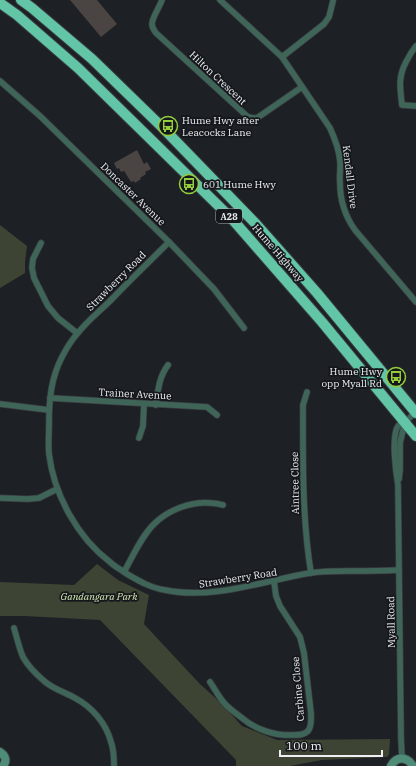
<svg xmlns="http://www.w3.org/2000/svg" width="416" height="766" font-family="'IBM Plex Serif',serif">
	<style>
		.green { fill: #3e4433 }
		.building { fill: #4a4442 }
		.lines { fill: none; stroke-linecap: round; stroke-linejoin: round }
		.street-casing { stroke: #3a3d41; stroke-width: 7 }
		.secondary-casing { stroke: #3a3d41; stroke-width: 10 }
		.highway-casing { stroke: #3a3d41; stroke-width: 12 }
		.street { stroke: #3f6558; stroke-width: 5.5 }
		.secondary { stroke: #4e8c78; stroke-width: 8 }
		.highway { stroke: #61c5a6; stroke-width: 10 }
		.labels { text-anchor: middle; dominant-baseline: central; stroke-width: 3.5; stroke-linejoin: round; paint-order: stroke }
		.shield { fill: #14171b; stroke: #adaeb2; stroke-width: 1 }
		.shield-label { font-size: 9px; font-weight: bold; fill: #eeeff3 }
		.street-label { font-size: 10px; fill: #eeeff3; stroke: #14171b }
		.poi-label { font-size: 10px; fill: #eeeff3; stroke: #14171b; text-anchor: start }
		.park-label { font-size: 10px; font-style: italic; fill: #daedb5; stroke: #14171b }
	</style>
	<rect width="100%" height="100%" fill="#1d2024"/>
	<g class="green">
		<path d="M0 225 27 246 25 262V273L0 288Z"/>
		<path d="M97 564 118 580 149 595 144 624 199 683 222 704 242 726 277 740 390 739 389 755 387 757 322 760 290 766H236V760L100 620 24 616H0V582L74 585Z"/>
	</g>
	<g class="building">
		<path d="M70 0H97L117 24 101 37Z"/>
		<path d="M137 150 144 164 147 162 151 169 145 172 146 174 140 178 141 179 135 183 134 181 131 182 124 171 121 172 119 168 117 169 114 163Z"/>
	</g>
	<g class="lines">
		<defs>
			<g id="street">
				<path d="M162 0C160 6 152 18 152 24 152 28 154 30 156 33L248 117 253 118H257L302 87"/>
				<path d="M220 0 282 57 330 128C335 139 339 149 340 161 341 168 339 176 340 183 340 201 345 216 355 230L416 302"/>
				<path d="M416 46C412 51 409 56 406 62 398 77 400 88 402 105L416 106"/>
				<path d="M282 57 324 24 329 17 333 1"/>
				<path d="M0 81 40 116 169 242 214 289 244 328"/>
				<path d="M169 242C150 261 130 280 111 300 100 311 87 321 77 334 71 341 66 349 62 357 51 378 49 400 49 423 49 434 48 444 49 454 54 495 78 538 110 562 115 567 122 570 127 574 139 581 151 588 165 590 213 600 263 581 310 573 323 571 335 571 348 571 365 571 382 571 399 570"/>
				<path d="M41 243 33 259 32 268 34 278 48 306 58 318 77 333"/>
				<path d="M307 392 303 405C303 461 302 518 311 573"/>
				<path d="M50 398 207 407 217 415"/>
				<path d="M0 404 49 410"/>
				<path d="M156 405C158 390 159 377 168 365"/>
				<path d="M139 438 143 426 144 404"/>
				<path d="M399 479 400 470V443L405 422"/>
				<path d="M0 498 28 499 39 498 57 489"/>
				<path d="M124 572C133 556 141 537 154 524 168 510 191 501 211 503 215 503 219 504 223 505"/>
				<path d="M14 628C17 638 19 648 23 657 28 666 36 674 43 680 52 689 65 692 75 698 92 707 106 723 111 742 114 750 114 758 114 766"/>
				<path d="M210 682C215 689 219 698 226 705 231 710 237 714 242 718 256 730 276 736 293 735 299 735 304 735 308 731 312 726 311 719 311 713L304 653 300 637 280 606 276 596 274 581"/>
				<path d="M402 758 401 738 398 485C396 473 391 436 398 426 401 423 403 423 406 421 409 419 412 415 415 412"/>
			</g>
			<g id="secondary">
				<path d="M0 752C6 756 7 761 3 766"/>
				<path d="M391 766C396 756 407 756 413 766"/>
			</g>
			<g id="highway">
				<path d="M21 0 32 8 92 59 164 129 256 224 317 293 416 413"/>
				<path d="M0 3 17 15 78 68 233 220 322 322 416 436"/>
			</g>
		</defs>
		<use href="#street" class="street-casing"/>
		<use href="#secondary" class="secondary-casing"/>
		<use href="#highway" class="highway-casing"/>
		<use href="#street" class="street"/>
		<use href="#secondary" class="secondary"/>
		<use href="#highway" class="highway"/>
	</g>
	<defs>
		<symbol id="bus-ring" viewBox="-11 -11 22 22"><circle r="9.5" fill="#14171b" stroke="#94cc3c" stroke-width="1.5"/><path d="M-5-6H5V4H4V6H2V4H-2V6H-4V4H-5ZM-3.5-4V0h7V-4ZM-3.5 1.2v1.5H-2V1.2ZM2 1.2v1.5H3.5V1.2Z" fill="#94cc3c"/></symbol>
	</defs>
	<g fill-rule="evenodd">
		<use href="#bus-ring" x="157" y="115" width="22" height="22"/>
		<use href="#bus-ring" x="178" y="173" width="22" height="22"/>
		<use href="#bus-ring" x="385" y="366" width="22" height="22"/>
	</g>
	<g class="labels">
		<rect class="shield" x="216" y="209" width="26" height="14" rx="3"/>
		<g class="shield-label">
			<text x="229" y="216">A28</text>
		</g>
		<g class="street-label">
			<text transform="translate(218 78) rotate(43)">Hilton Crescent</text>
			<text transform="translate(350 177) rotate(83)">Kendall Drive</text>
			<text transform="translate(133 194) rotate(44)">Doncaster Avenue</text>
			<text transform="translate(278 253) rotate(49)">Hume Highway</text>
			<text transform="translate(116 281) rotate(-45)">Strawberry Road</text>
			<text transform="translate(135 394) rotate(3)">Trainer Avenue</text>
			<text transform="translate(295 483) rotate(-91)">Aintree Close</text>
			<text transform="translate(238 578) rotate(-9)">Strawberry Road</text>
			<text transform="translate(391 622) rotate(-91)">Myall Road</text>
			<text transform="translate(298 689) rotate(-95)">Carbine Close</text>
		</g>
		<g class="poi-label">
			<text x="182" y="120">Hume Hwy after<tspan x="182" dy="12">Leacocks Lane</tspan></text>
			<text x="203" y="184">601 Hume Hwy</text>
			<text x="382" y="371" text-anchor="end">Hume Hwy<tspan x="382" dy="12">opp Myall Rd</tspan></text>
		</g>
		<g class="park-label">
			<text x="99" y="596">Gandangara Park</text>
		</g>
	</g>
	<path d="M280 750v6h102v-6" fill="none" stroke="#eeeff3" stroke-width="2"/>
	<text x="286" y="750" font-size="12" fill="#eeeff3" stroke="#14171b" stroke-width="3" paint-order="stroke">100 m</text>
</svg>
